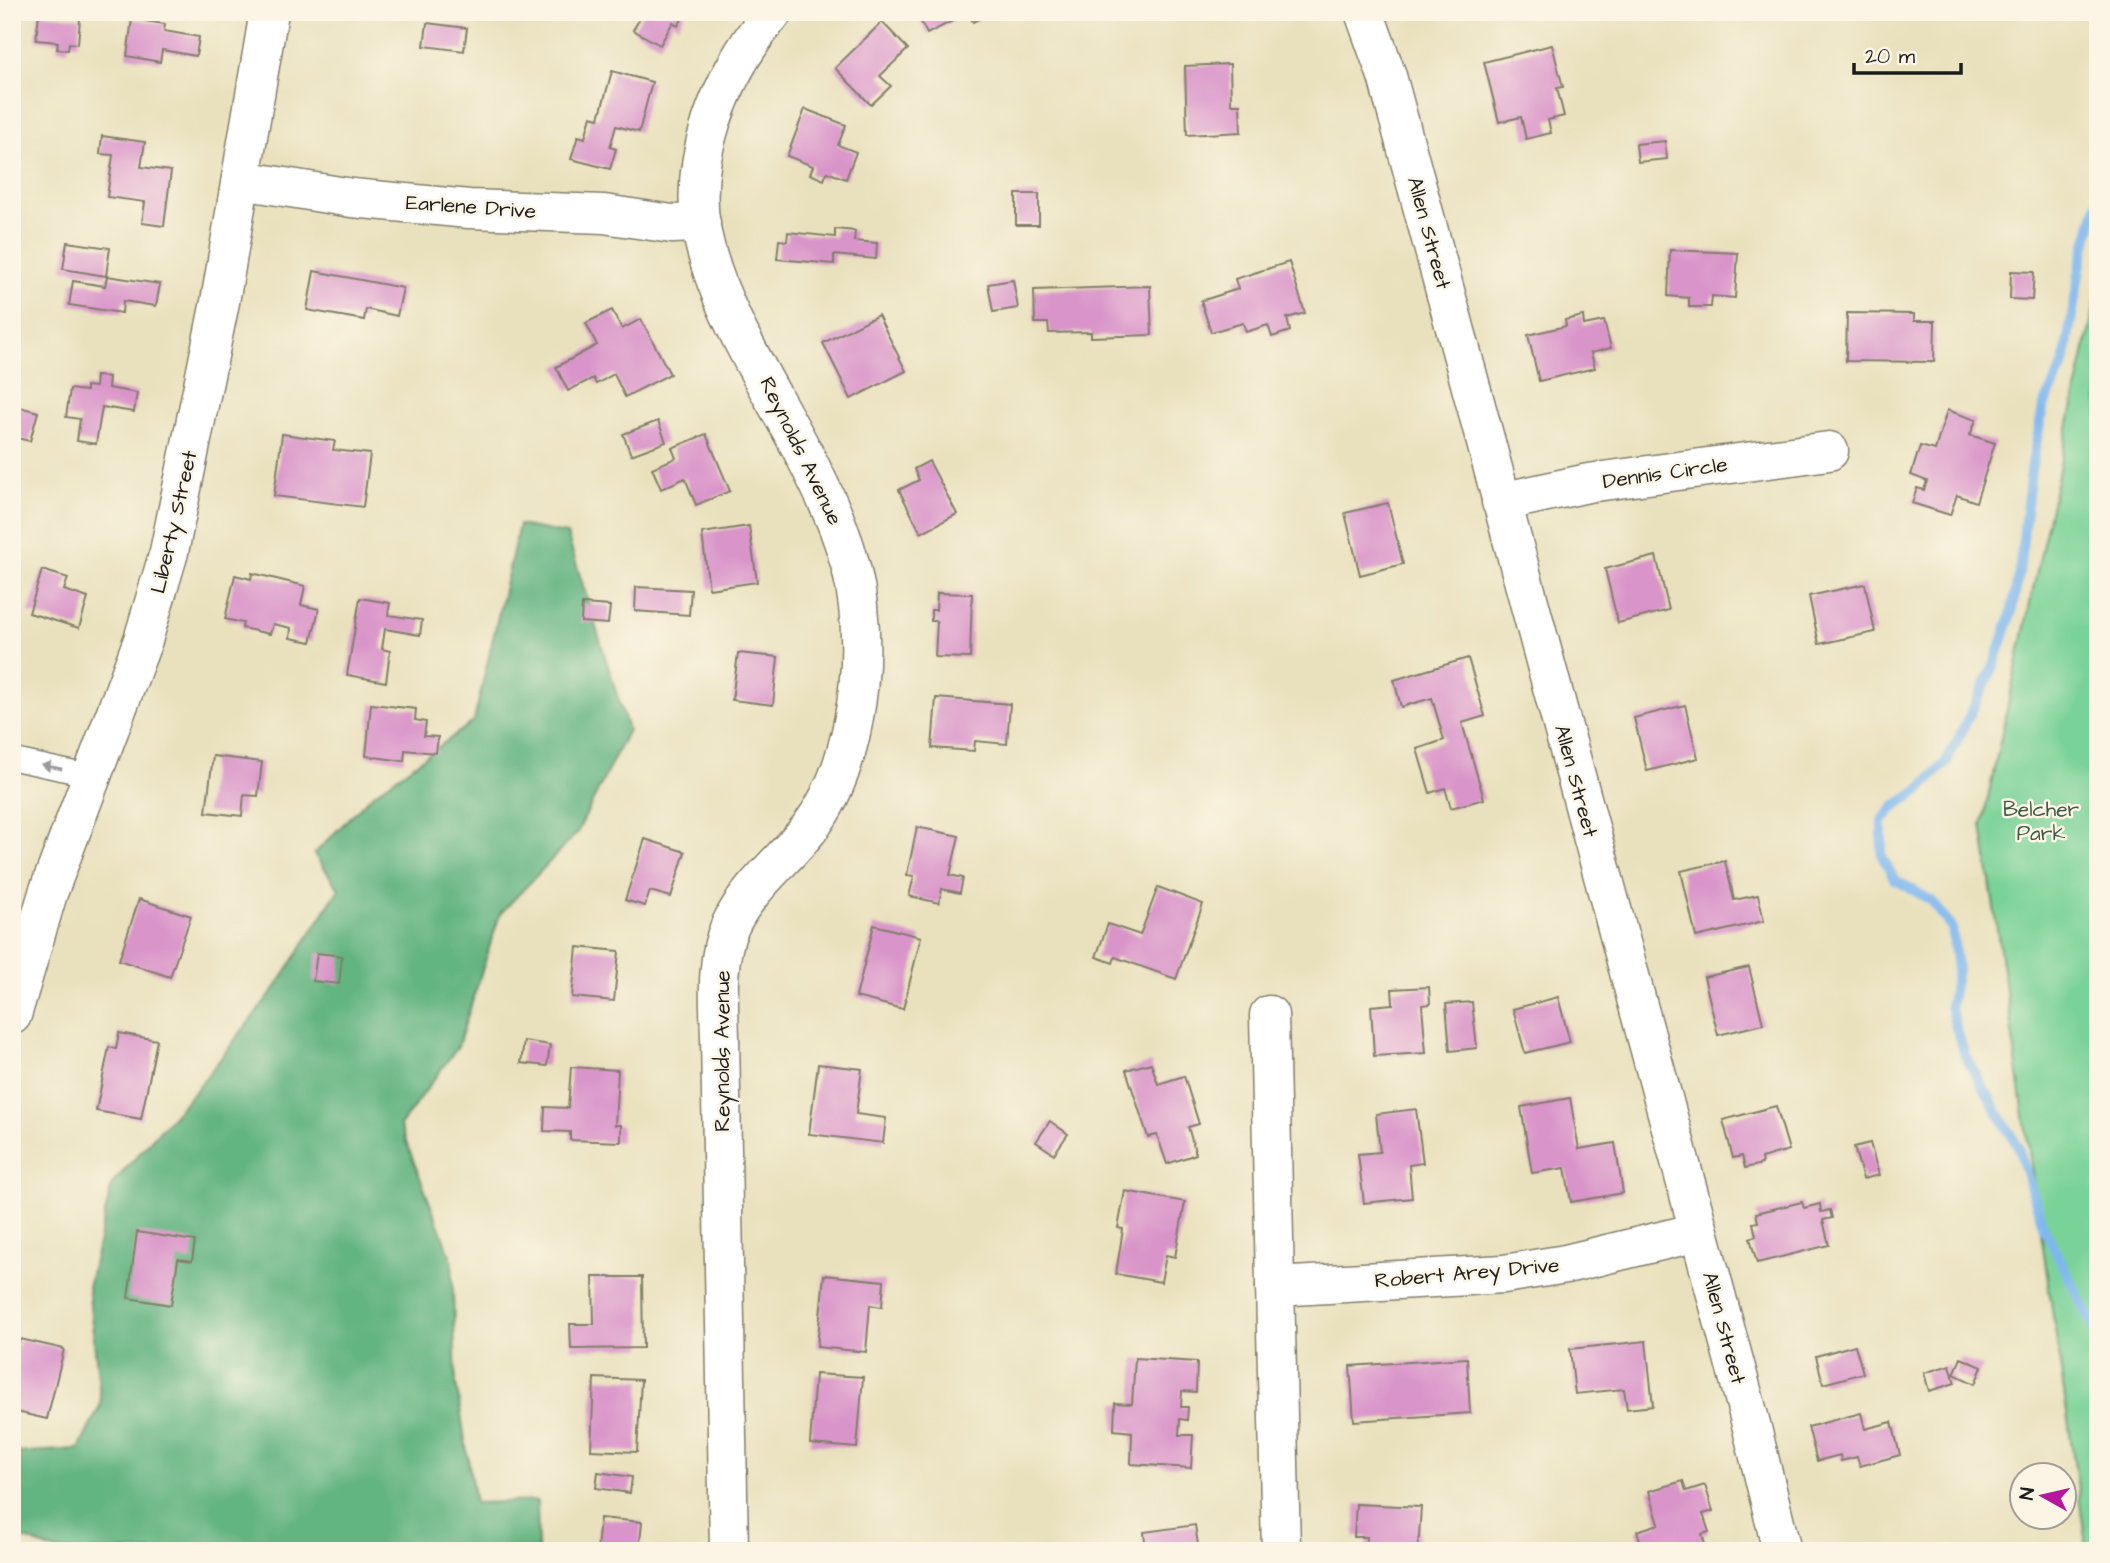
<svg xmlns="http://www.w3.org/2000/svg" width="2110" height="1563" font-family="'Architects Daughter',sans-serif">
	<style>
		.green { fill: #79d297; stroke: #4a775a; stroke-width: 2 }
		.forest { fill: #62b480; stroke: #3f684e; stroke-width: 2 }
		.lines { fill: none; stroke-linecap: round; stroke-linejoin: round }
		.stream { stroke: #7eb7ee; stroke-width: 10 }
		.building { fill: #d994c9 }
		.lane-casing { stroke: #827e6c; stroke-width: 24 }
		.street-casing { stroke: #827e6c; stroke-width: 41 }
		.secondary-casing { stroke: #827e6c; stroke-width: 41 }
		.lane { stroke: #fff; stroke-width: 21 }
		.street { stroke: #fff; stroke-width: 38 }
		.secondary { stroke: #fff; stroke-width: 38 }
		.oneway { fill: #999 }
		.labels { text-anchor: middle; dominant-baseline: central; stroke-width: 5; stroke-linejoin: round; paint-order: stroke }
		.street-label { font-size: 21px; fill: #1c1c1c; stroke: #fcf5e5 }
		.park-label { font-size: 21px; fill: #3d5c47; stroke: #fcf5e5 }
	</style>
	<rect width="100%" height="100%" fill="#fcf5e5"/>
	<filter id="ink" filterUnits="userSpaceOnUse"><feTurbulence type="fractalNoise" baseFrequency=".0143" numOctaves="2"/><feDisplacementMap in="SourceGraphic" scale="14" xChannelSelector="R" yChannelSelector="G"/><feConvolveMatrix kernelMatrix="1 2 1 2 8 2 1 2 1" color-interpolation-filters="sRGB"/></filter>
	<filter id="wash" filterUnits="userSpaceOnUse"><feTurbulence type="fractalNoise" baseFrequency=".00686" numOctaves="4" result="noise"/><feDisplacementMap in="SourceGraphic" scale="28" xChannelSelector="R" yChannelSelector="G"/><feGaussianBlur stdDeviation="1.57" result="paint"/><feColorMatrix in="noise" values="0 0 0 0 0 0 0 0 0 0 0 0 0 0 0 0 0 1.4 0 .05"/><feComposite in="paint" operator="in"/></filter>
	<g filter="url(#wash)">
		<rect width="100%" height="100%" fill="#e9e1bd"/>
		<path class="green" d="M2098 290V1551H2087L1982 825Z"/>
		<path class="forest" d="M519 525 567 534 628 730 577 833 500 914 458 1046 400 1126 452 1260 456 1383 475 1503 537 1501 538 1551H55L12 1534V1453L79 1449 101 1404 88 1287 112 1184 195 1091 274 990 339 889 314 854 371 796 474 721Z"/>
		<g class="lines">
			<path class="stream" d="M2098 201 2081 263 2064 363 2043 408 2031 470 2019 573 2011 615 1993 668 1947 761 1920 790 1895 806 1882 821V856L1894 879 1932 901 1952 928 1957 969 1950 1007 1965 1056 2018 1147 2044 1228 2098 1335"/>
		</g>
		<g id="blocks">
			<g class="building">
				<path d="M644 12H686L678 26 673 22 660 45 633 30Z"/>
				<path d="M916 12H992L973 22 968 13 927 34Z"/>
				<path d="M39 13 80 18 78 44 69 43 68 50 57 49 58 42 36 40Z"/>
				<path d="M132 19 165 24 164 31 199 37 196 56 162 50 160 62 127 56Z"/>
				<path d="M882 22 908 49 880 76 891 86 871 105 835 68Z"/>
				<path d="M427 23 467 28 464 51 424 46Z"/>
				<path d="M1552 45 1563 87 1557 88 1564 116 1548 120 1551 133 1526 139 1521 117 1499 122 1484 62Z"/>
				<path d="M1230 64 1231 104H1240L1241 132 1187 135 1185 66Z"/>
				<path d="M612 71 652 82 639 132 616 126 610 147 616 149 610 169 571 159 578 136 585 138 591 116 599 118Z"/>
				<path d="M805 109 846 125 838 145 856 152 846 179 827 172 824 180 810 174 813 166 787 156Z"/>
				<path d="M102 136 145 142 141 167 171 171 164 226 142 223 145 202 107 197 113 155 100 154Z"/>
				<path d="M1665 141 1667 159 1638 162 1636 144Z"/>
				<rect x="1016" y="194" width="23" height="31"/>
				<path d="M835 229 855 231 854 241 877 243 876 259 834 255V264L777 259 779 240 787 241 788 232 835 237Z"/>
				<path d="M67 242 110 248 106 276 63 269Z"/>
				<path d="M1670 250 1738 253 1735 298 1712 296 1711 307H1689V298L1668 296Z"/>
				<path d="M1289 262 1305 313 1287 318 1290 331 1272 337 1268 325 1246 332 1243 323 1211 332 1201 301 1238 289 1235 279Z"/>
				<path d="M314 271 403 288 397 316 366 309 364 320 307 310Z"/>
				<path d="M2011 271 2034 272 2032 300 2010 299Z"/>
				<path d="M107 276 160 284 156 306 123 301 122 313 69 305 73 281 105 286Z"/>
				<path d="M1013 280 1018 308 993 312 988 284Z"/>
				<path d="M1150 286 1152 335 1091 337V332L1049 333 1048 323H1035L1034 290Z"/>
				<path d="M612 310 622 329 641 319 670 374 625 397 614 374 596 384 593 378 568 391 556 367 597 345 586 323Z"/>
				<path d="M1847 313 1914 314V321H1935L1934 362 1846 361Z"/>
				<path d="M878 315 906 371 851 399 823 343Z"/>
				<path d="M1583 316 1584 325 1604 321 1611 348 1591 353 1595 368 1539 381 1528 335 1566 326 1565 320Z"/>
				<path d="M96 376 109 377 108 388 137 393 134 412 102 407 96 444 77 441 80 419 66 417 70 389 86 391V386L95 387Z"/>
				<path d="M12 405 38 412 30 441 12 437Z"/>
				<path d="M1947 410 1976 420 1970 435 1995 443 1976 502 1957 495 1950 515 1912 503 1917 488 1924 490 1927 481 1911 475 1920 446 1935 450Z"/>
				<path d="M658 421 666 442 631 455 623 434Z"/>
				<path d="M282 434 335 441 333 450 370 454 363 507 274 496Z"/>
				<path d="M706 434 730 491 696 505 685 478 661 489 652 468 676 458 672 448Z"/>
				<path d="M929 461 957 514 921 533 899 490 919 480 914 469Z"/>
				<path d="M1388 503 1403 564 1360 575 1345 513Z"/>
				<path d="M749 526 757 582 709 589 702 533Z"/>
				<path d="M1656 556 1669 610 1618 623 1605 569Z"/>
				<path d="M42 570 68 578 64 590 88 598 79 628 29 613Z"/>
				<path d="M252 573 305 586 301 605 319 609 311 642 290 638 291 628 273 624 270 634 242 628 243 623 225 619 235 575 251 579Z"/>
				<path d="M1865 584 1875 632 1819 644 1809 596Z"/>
				<path d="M636 587 691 590 689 615 635 611Z"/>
				<path d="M937 593 972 594 970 658 935 657 937 621H931V610H936Z"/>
				<path d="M360 598 390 603 388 615 422 620 420 635 385 629 382 649 390 651 386 682 347 675Z"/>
				<path d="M582 604 610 606 608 624 581 622Z"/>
				<path d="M738 653 778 657 773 705 732 700Z"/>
				<path d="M1468 658 1485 716 1462 723 1484 799 1451 808 1445 788 1430 793 1417 749 1444 740 1432 698 1401 707 1394 680Z"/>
				<path d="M936 698 1010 704 1007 744 975 741 974 751 932 748Z"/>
				<path d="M371 704 416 709 415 720 426 722 424 736 438 737 436 753 405 750 404 761 366 756Z"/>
				<path d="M1685 705 1698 758 1647 771 1634 718Z"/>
				<path d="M213 756 262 762 258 796 244 795 242 816 206 812Z"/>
				<path d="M917 827 959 836 950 875 963 878 960 893 942 889 939 903 909 896 914 876 907 875Z"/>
				<path d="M645 839 685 852 671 897 650 891 645 906 625 900Z"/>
				<path d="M1725 861 1734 900 1758 895 1764 921 1696 937 1681 871Z"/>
				<path d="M1158 887 1203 904 1176 979 1115 957 1113 963 1096 957 1108 924 1140 935Z"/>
				<path d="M139 899 191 916 170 977 119 960Z"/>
				<path d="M874 925 921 937 903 1009 856 997Z"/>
				<path d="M577 947 619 951 614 1001 572 997Z"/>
				<path d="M317 953 342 956 339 984 313 981Z"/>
				<path d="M1749 967 1763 1024 1718 1035 1704 977Z"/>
				<path d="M1429 987 1430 1004 1422 1005 1426 1053 1374 1056 1371 1006 1393 1004 1392 989Z"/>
				<path d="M1558 997 1570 1042 1525 1053 1513 1009Z"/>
				<path d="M1472 1002 1477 1048 1450 1051 1446 1004Z"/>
				<path d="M119 1033 157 1040 141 1119 96 1111 109 1047 116 1049Z"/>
				<path d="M524 1041 550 1045 547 1066 521 1063Z"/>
				<path d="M1151 1063 1158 1084 1184 1076 1199 1124 1188 1127 1196 1154 1167 1164 1157 1135 1148 1137 1126 1070Z"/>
				<path d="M818 1064 862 1069 856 1114 886 1118 883 1143 809 1134Z"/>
				<path d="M571 1067 618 1070 615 1125H621V1142L570 1140V1132L544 1131 545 1107 568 1108Z"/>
				<path d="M1570 1098 1579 1149 1615 1143 1623 1193 1571 1202 1565 1168 1532 1173 1521 1107Z"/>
				<path d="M1776 1106 1789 1150 1761 1158 1762 1164 1745 1168 1742 1156 1733 1158 1723 1120Z"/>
				<path d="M1416 1109 1423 1163 1409 1165 1412 1198 1364 1203 1358 1154 1380 1152 1376 1114Z"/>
				<path d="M1050 1121 1068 1134 1054 1154 1036 1142Z"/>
				<path d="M1870 1143 1879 1175 1863 1179 1854 1147Z"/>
				<path d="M1125 1191 1185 1202 1175 1257 1166 1255 1161 1282 1116 1274 1123 1229 1118 1228Z"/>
				<path d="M1802 1202 1804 1208 1820 1204 1821 1212 1830 1210 1832 1218 1823 1220 1829 1245 1757 1263 1750 1238 1756 1236 1753 1223 1758 1222 1756 1213Z"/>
				<path d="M137 1232 195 1241 192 1261 178 1259 171 1305 128 1298Z"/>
				<path d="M824 1275 884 1281 882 1307 870 1305 866 1352 817 1347Z"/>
				<path d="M593 1277H642L643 1348 571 1349 570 1324H594Z"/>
				<path d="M20 1339 64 1349 47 1419 12 1411V1370Z"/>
				<path d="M1646 1341 1653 1406 1627 1409 1624 1389 1575 1394 1570 1349Z"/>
				<path d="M1855 1345 1863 1373 1823 1384 1816 1356Z"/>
				<path d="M1135 1358 1197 1362 1196 1392 1182 1391 1181 1407H1188L1187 1420 1180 1419 1179 1435H1193L1191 1468 1131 1464 1132 1432 1114 1430 1115 1403 1132 1404Z"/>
				<path d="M1467 1358 1470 1413 1354 1421 1350 1366Z"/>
				<path d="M1961 1358 1982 1367 1975 1384 1954 1374Z"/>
				<path d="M1950 1365 1955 1383 1929 1391 1924 1373Z"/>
				<path d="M815 1374 863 1377 857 1448 810 1444Z"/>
				<path d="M594 1378 641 1380 637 1452 591 1450Z"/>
				<path d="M1861 1413 1865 1429 1892 1422 1900 1455 1860 1466 1857 1457 1841 1461 1840 1455 1817 1461 1808 1427Z"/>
				<path d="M598 1472 632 1477 630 1493 596 1488Z"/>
				<path d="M1683 1481 1686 1491 1705 1485 1713 1511 1703 1514 1709 1532 1702 1534 1707 1551H1643L1637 1531 1659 1524 1649 1491Z"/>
				<path d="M1356 1504 1421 1507 1418 1551H1366L1367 1537H1354Z"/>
				<path d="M600 1518 642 1522 639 1551H597Z"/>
				<path d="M1195 1525 1199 1551H1146L1144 1532Z"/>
			</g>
		</g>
	</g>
	<g filter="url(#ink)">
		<use href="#blocks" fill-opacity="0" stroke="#827e6c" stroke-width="2"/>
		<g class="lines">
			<defs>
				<path id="lane" d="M12 759 91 776"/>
				<g id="street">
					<path d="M241 180 352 198 469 209 604 214 672 224 701 223"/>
					<path d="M1501 502 1588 483 1829 451"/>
					<path d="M1269 1015 1281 1551"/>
					<path d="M1275 1287 1504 1274 1566 1264 1698 1232"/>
					<path d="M729 1551 720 1037C719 1002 715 960 730 926 747 889 782 862 808 830 853 774 866 676 858 606 852 550 829 503 804 454 770 389 723 317 705 246 683 164 721 75 773 12"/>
				</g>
				<g id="secondary">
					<path d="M1364 12 1387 76 1751 1424 1782 1551"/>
					<path d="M12 1015 48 893 143 640 169 552 220 302 269 12"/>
				</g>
			</defs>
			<use href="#lane" class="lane-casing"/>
			<use href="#street" class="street-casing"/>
			<use href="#secondary" class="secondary-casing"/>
			<use href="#lane" class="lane"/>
			<use href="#street" class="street"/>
			<use href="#secondary" class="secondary"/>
		</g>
		<defs><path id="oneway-solid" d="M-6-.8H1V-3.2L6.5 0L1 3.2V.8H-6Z" transform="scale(1.75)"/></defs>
		<use class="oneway" href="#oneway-solid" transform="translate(52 767) rotate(-168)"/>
	</g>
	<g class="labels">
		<g class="street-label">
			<text transform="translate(471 207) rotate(4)">Earlene Drive</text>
			<text transform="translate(1429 233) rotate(75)">Allen Street</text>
			<text transform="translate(801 451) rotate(64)">Reynolds Avenue</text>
			<text transform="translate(1665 473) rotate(-8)">Dennis Circle</text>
			<text transform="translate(174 522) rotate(-77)">Liberty Street</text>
			<text transform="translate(1576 781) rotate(75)">Allen Street</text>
			<text transform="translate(722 1051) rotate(-90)">Reynolds Avenue</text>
			<text transform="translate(1467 1273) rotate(-5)">Robert Arey Drive</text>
			<text transform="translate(1724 1328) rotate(75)">Allen Street</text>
		</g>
		<g class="park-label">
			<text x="2041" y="809">Belcher<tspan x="2041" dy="24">Park</tspan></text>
		</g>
	</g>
	<rect width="2110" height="1563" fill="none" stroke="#fcf5e5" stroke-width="42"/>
	<g transform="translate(2043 1496) rotate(278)"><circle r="33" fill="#fcf5e5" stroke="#a29e95" stroke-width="2"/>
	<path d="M0-5L12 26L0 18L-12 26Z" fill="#b5179e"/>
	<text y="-10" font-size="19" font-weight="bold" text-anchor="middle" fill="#1c1c1c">N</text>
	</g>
	<path d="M1854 63v10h107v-10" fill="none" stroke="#1c1c1c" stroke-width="3.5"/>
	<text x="1865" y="63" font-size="21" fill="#1c1c1c" stroke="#fcf5e5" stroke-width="5" paint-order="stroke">20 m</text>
</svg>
